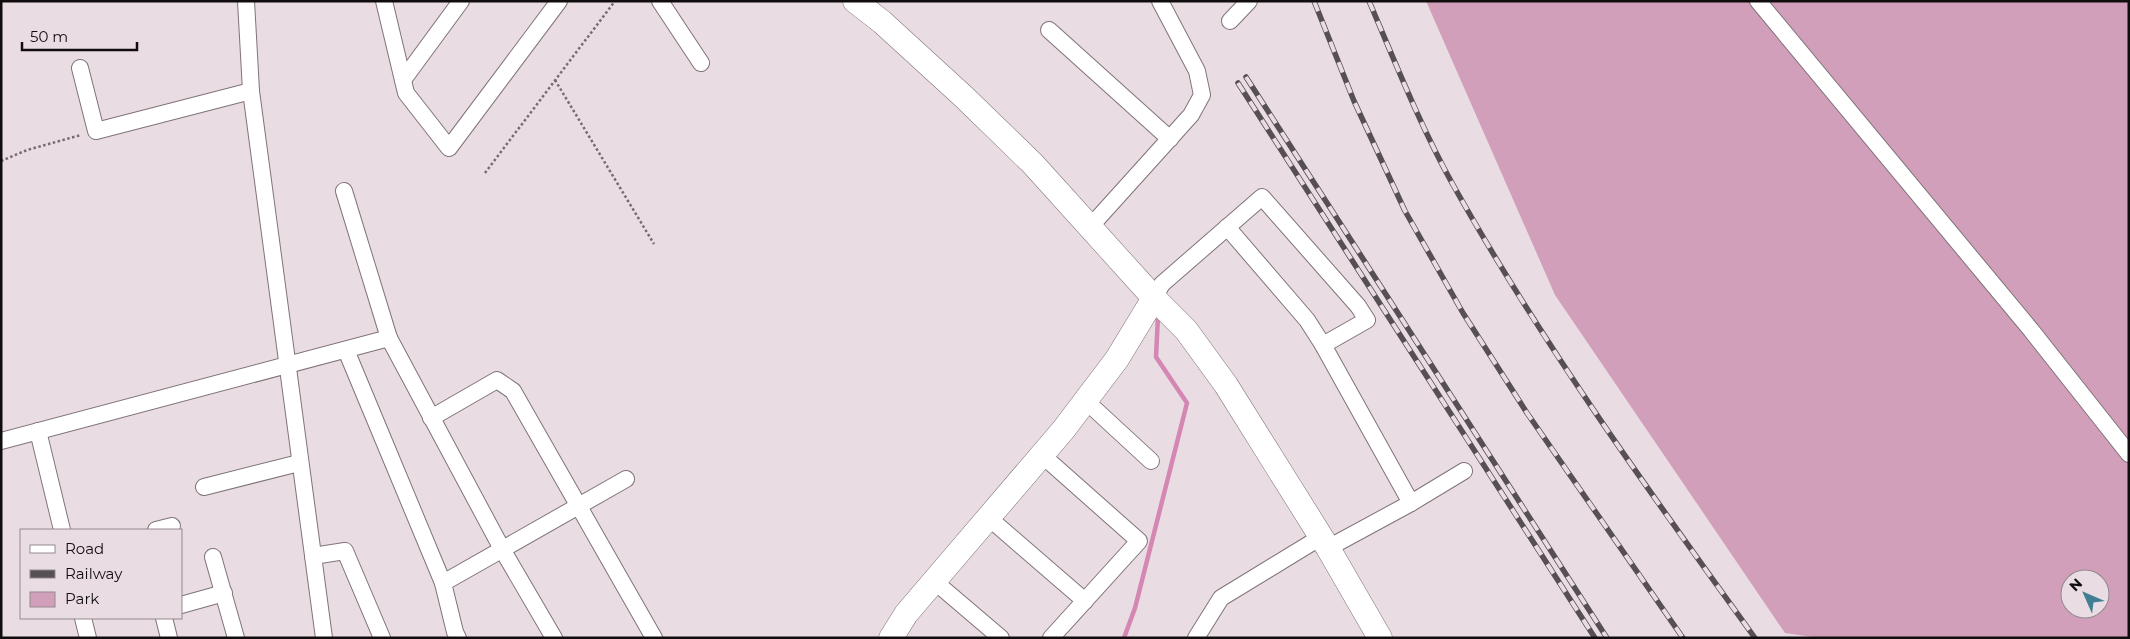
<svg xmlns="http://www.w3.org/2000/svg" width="2130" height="639" font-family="Montserrat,sans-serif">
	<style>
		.green { fill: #d29fba; fill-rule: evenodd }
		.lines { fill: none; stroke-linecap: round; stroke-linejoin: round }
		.stream { stroke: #d487b2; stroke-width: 4.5 }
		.street-casing { stroke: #7f7379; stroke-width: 18 }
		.secondary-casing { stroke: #7f7379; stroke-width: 25 }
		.path { stroke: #736b6f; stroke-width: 2.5; stroke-dasharray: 2.5 2.5; stroke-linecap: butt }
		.street { stroke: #fff; stroke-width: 16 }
		.secondary { stroke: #fff; stroke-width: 24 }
		.rail-casing { stroke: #564f53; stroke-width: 5.5 }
		.rail { stroke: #eadce3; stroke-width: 4; stroke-dasharray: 11; stroke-linecap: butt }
	</style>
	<rect width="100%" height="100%" fill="#eadce3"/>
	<path class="green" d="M1426 1H2129V638H1819L1785 633 1555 295ZM2070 579H2100V609H2070Z"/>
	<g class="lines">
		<path class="stream" d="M1124 638 1135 608 1187 403 1156 357 1158 316"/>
		<defs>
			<g id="street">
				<path d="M246 1 251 91 324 638"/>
				<path d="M384 1 406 93 449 148 559 1"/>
				<path d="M660 1 701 63"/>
				<path d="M1758 1 2031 330 2129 454"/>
				<path d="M1230 21 1249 1"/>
				<path d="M1049 30 1170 139"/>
				<path d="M80 68 96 131 251 91"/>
				<path d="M403 80 461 1"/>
				<path d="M344 191 389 338"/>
				<path d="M1090 227 1191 115 1202 95 1197 71 1160 1"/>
				<path d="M1227 227 1307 320 1323 345 1411 503 1328 548"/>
				<path d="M1154 298 1162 284 1262 197 1358 306 1367 320 1323 345"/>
				<path d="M346 350 443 583 455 632 458 638"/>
				<path d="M1086 401 1151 461"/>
				<path d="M431 418 497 380 513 391 654 638"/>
				<path d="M38 431 62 530"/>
				<path d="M1 441 389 338 502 549 554 638"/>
				<path d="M1042 455 1139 541 1051 638"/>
				<path d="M204 487 299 463"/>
				<path d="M1411 503 1464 471"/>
				<path d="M989 518 1085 601"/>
				<path d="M156 530 172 526"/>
				<path d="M313 556 345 551 382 638"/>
				<path d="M213 557 236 638"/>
				<path d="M934 581 1001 638"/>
				<path d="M443 583 626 479"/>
				<path d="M181 605 224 593"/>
				<path d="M83 618 88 638"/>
				<path d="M164 618 169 638"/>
				<path d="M1196 638 1221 598 1321 537"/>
			</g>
			<g id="secondary">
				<path d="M855 1 882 22 964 97 1033 164 1154 298 1186 330 1226 385 1328 548 1380 638"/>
				<path d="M891 638 906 614 1064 429 1117 359 1154 298"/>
			</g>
		</defs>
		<use href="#street" class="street-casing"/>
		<use href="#secondary" class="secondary-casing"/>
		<g class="path">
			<path d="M555 80 654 244"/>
			<path d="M1 161 27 150 81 135"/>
			<path d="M485 173 615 1"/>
		</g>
		<use href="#street" class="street"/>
		<use href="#secondary" class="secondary"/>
		<defs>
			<g id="rail">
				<path d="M1314 1 1354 101 1405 211 1463 313 1527 413 1683 638"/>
				<path d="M1369 1C1395 62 1420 125 1452 183 1541 342 1648 490 1755 638"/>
				<path d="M1246 77 1607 638"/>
				<path d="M1238 83 1595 638"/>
			</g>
		</defs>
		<use href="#rail" class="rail-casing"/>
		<use href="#rail" class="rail"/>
	</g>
	<rect width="2130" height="639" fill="none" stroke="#110d0f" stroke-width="5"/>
	<rect x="20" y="529" width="162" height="90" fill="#eadce3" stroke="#93898e"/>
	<rect x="30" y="545" width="25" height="8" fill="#ffffff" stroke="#93898e"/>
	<text x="65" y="554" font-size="15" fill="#110d0f">Road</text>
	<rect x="30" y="570" width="25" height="8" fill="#564f53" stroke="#93898e"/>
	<text x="65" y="579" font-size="15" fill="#110d0f">Railway</text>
	<rect x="30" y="592" width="25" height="15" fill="#d29fba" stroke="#93898e"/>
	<text x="65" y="604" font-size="15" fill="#110d0f">Park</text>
	<g transform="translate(2085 594) rotate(315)"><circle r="24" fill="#eadce3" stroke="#93898e"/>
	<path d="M0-4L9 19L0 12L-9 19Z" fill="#3f7e93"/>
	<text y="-8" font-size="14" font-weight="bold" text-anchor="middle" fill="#110d0f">N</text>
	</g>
	<path d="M22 42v8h115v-8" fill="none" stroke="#110d0f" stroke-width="2.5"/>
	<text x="30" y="42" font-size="15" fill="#110d0f" stroke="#eadce3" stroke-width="4" paint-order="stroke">50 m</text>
</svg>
